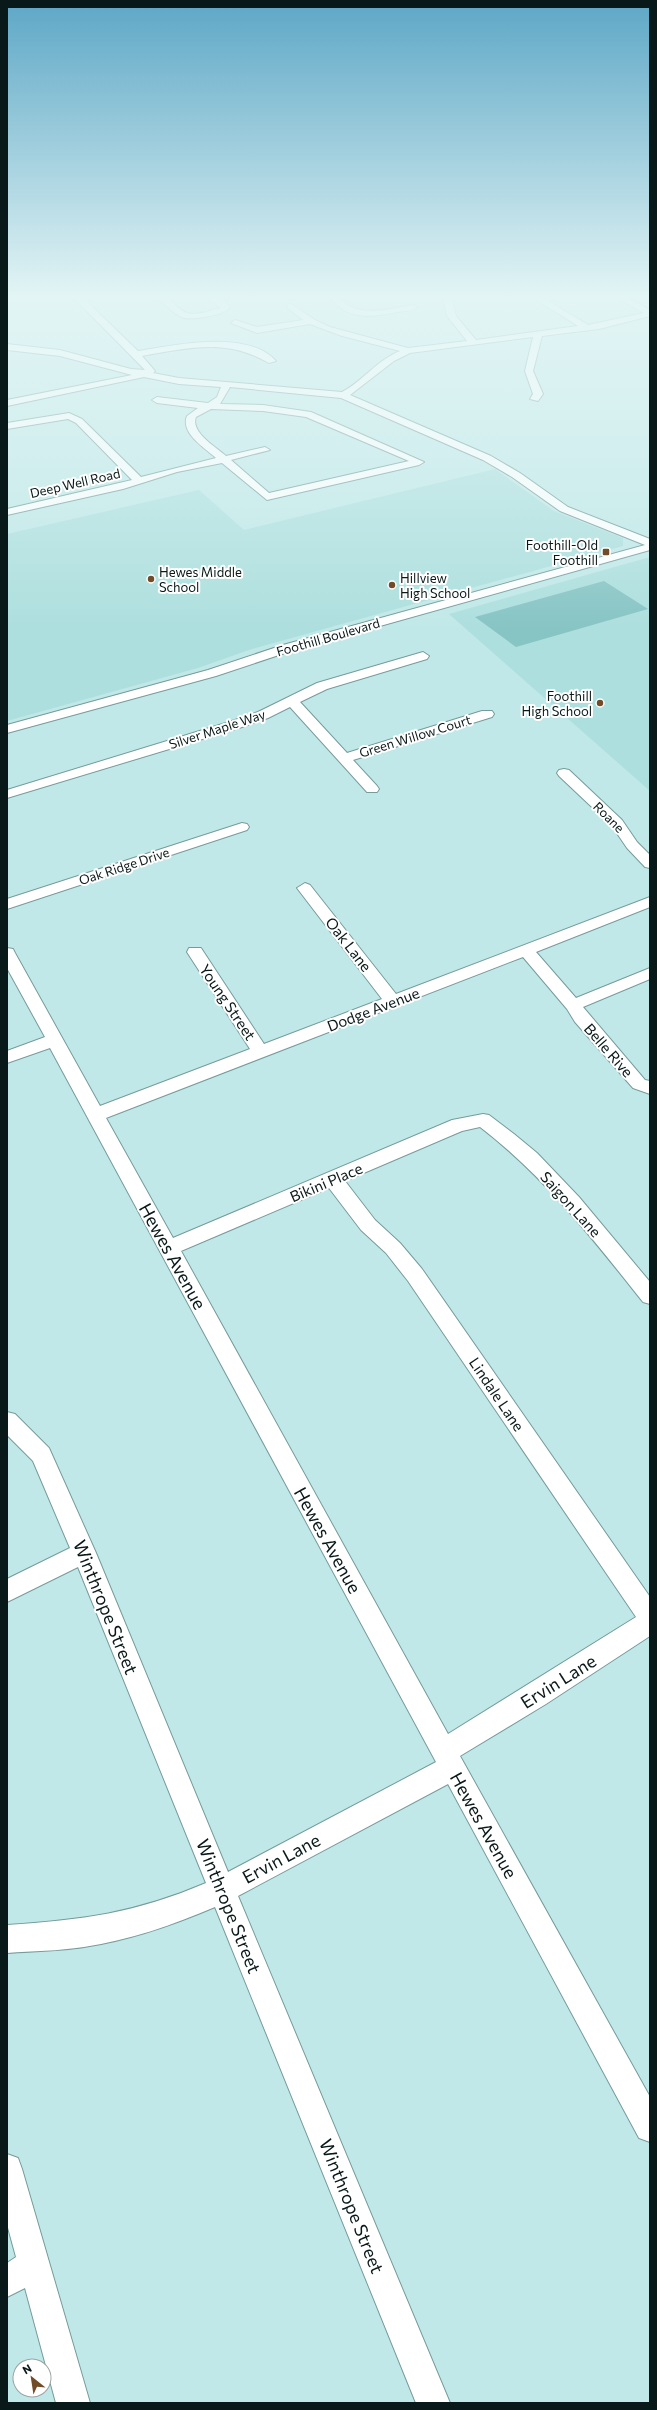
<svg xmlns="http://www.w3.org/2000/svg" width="657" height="2410" font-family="Commissioner,sans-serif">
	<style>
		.built { fill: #addfde }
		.green { fill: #87c4c4 }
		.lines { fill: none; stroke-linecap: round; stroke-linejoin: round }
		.minor-casing { stroke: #759b9a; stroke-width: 2 }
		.minor { fill: #fff; fill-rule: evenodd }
		.poi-dot { fill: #724c29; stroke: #fff; stroke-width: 1.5 }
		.labels { text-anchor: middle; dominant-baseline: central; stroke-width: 4; stroke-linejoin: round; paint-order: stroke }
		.far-street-label { font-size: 13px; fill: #091818; stroke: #fff }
		.far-poi-label { font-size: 13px; fill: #091818; stroke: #fff; text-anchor: end }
		.street-label { font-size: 15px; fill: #091818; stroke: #fff }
		.near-street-label { font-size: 18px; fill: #091818; stroke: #fff }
	</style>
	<rect width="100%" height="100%" fill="#c1e8e8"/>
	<g class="built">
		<path d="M495 469 554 511 623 538V546L342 624 249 650 198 668 7 721V534L199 490 244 530Z"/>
		<path d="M650 557V791L449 614Z"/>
	</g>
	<path class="green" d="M604 581 648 609 516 647 475 617Z"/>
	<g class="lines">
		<defs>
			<g id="minor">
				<path d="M7 294H19L7 298Z"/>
				<path d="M70 294H79L138 351C174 345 248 329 276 361L269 363C226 338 188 348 142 356L155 371 153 373 179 378 342 392C363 381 377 360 400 351L342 336 310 324 257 333 231 323 235 320 257 327 303 320 288 308V304H291L315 320 330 327 408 348 467 341 447 316 442 294H450L456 316 476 340 578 326 527 294H537L588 325 644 313 610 294H620L650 310V316L599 329 542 336 533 371 543 394 538 401 530 399 533 394 525 371 533 337 410 353 394 361 350 395 491 456 520 473 568 507 650 539V550L291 651 216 676 7 733V725L208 670 283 645 645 545 560 511 512 477 483 460 341 398 230 387 220 404 263 405 311 412 424 462 419 465 267 500 222 463 177 472 123 489 7 515V509L132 480 76 423 68 419 7 429V423L69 413 82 419 141 477 216 458C205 448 180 433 187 416L198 408 157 403 152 400 157 397 208 403 217 397 221 387 179 384 144 377 7 406V400L132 375 60 356 7 350V344L60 350 131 369 145 370ZM211 409 263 411 306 417 409 461 269 493 231 460 270 450 265 447 226 456C216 447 190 432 196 417Z"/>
				<path d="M155 294C172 294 173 308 187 313 197 316 212 310 221 308L210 299 209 294H217L230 307C227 315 189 321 181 317 172 312 161 301 155 294Z"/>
				<path d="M327 294H335C355 320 386 309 414 305L418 307C413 311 404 311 397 312 368 318 346 320 327 294Z"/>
				<path d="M423 652 429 656 427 659 327 689 300 702 347 753 482 711H492L494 714 492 717 353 760 377 786 379 789 377 792H367L290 707 268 718 239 728 7 798V790L229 722 258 712 317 683Z"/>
				<path d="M564 769 569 770 622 820 637 842 650 855V868L645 867 627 848 612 826 559 776 557 773 559 770Z"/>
				<path d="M242 823 247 824 249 827 247 830 7 909V899Z"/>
				<path d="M305 883 310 885 396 994 650 897V907L536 952 576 998 650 968V979L583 1007 645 1080 650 1081V1094L633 1088 575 1022 567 1009 523 957 106 1118 173 1238 452 1120 483 1114 489 1115 514 1134 537 1153 579 1197 650 1282V1304L643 1302C593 1239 544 1176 480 1127L462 1131 345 1181 375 1220 400 1243 422 1269 650 1597V1636L546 1704 460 1756 650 2097V2142L639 2138 448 1784 238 1896 450 2403H416L215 1907C173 1925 130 1940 84 1947 58 1951 33 1951 7 1953V1925C82 1920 136 1913 206 1883L78 1567 7 1602V1579L70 1548 33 1461 7 1435V1412L15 1414 49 1448 96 1553 228 1872 436 1762 50 1048 7 1063V1051L45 1037 7 968V948L13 949 15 953 100 1106 250 1049 187 952 189 948H201L264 1044 382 999 297 888ZM329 1188 361 1230 386 1253 408 1281 636 1617 448 1734 181 1251Z"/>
				<path d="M7 2154 18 2158 22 2169 90 2403H56L25 2288 7 2297V2263L16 2257 7 2224Z"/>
			</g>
		</defs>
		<use href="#minor" class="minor-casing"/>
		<use href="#minor" class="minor"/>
	</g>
	<linearGradient id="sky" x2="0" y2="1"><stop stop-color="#5da7c6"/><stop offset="0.47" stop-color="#e3f5f5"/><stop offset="1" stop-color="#e3f5f5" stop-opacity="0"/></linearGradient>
	<rect width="657" height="631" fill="url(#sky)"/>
	<g class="poi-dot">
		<rect x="602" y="548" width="8" height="8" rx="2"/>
		<circle cx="151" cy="579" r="4"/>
		<circle cx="392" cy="585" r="4"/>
		<circle cx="600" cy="703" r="4"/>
	</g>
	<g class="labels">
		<g class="far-street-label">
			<text transform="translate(75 483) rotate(-13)">Deep Well Road</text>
			<text transform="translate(328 637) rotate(-16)">Foothill Boulevard</text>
			<text transform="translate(217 729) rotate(-18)">Silver Maple Way</text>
			<text transform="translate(415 736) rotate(-17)">Green Willow Court</text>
			<text transform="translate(609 817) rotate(45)">Roane</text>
			<text transform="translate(124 866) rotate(-18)">Oak Ridge Drive</text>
		</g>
		<g class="far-poi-label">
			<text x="598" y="545">Foothill-Old<tspan x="598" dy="15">Foothill</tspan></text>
			<text x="159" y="572" text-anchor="start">Hewes Middle<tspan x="159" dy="15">School</tspan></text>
			<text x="400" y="578" text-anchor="start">Hillview<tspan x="400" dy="15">High School</tspan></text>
			<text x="592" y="696">Foothill<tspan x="592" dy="15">High School</tspan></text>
		</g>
		<g class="street-label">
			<text transform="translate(349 944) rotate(52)">Oak Lane</text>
			<text transform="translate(228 1002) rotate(56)">Young Street</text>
			<text transform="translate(373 1009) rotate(-21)">Dodge Avenue</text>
			<text transform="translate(609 1050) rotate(49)">Belle Rive</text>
			<text transform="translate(326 1182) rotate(-23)">Bikini Place</text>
			<text transform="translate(571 1204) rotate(48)">Saigon Lane</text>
			<text transform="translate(497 1394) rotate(56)">Lindale Lane</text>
		</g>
		<g class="near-street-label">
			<text transform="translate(173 1256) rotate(61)">Hewes Avenue</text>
			<text transform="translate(328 1540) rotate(61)">Hewes Avenue</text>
			<text transform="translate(106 1607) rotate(68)">Winthrope Street</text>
			<text transform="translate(558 1681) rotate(-32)">Ervin Lane</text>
			<text transform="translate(484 1825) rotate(61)">Hewes Avenue</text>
			<text transform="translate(281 1858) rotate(-28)">Ervin Lane</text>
			<text transform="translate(229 1906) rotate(68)">Winthrope Street</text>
			<text transform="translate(352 2206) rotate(68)">Winthrope Street</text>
		</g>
	</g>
	<rect width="657" height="2410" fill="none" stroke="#091818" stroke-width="16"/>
	<g transform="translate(32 2378) rotate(330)"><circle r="19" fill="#ffffff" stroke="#9da3a3"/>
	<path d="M0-3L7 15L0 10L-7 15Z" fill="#724c29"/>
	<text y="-6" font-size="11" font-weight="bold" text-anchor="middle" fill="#091818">N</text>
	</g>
</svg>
